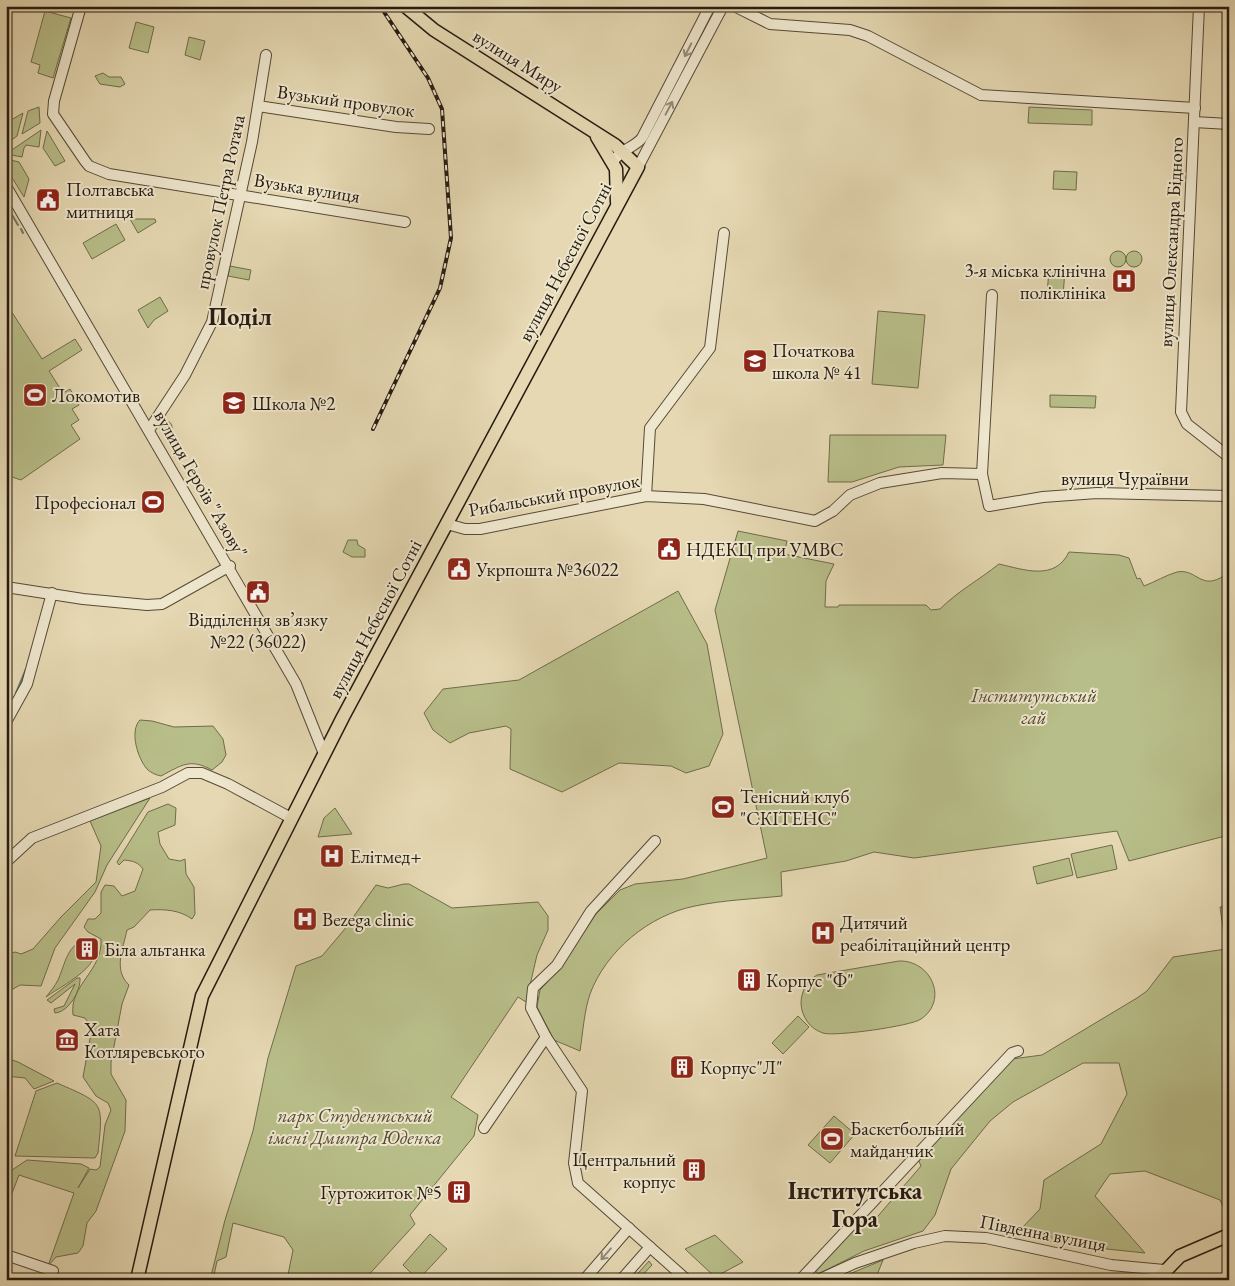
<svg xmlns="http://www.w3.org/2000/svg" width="1235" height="1286" font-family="'EB Garamond',serif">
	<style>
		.green { fill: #b8be89; stroke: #6f6c4c }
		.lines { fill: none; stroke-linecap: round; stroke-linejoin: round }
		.stream { stroke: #697a70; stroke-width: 2 }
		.minor-casing { stroke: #564a38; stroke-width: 12 }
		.major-casing { stroke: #261b10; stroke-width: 15 }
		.minor { stroke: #eee6cd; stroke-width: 10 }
		.major { stroke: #e5d8b2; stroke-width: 12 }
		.rail-casing { stroke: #261b10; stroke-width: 4 }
		.rail { stroke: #eee6cd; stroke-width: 2; stroke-dasharray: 5.5; stroke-linecap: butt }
		.oneway { stroke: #948b78 }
		.labels { text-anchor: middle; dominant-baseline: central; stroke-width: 4; stroke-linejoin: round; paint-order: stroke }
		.street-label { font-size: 19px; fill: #261b10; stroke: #eee6cd }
		.poi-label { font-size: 19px; fill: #261b10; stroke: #eee6cd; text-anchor: start }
		.park-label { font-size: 19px; font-style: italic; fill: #524c34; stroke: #eee6cd }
		.district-label { font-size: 24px; font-weight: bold; fill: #261b10; stroke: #eee6cd }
	</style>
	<rect width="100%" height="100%" fill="#e5d8b2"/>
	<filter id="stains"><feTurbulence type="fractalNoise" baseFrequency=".004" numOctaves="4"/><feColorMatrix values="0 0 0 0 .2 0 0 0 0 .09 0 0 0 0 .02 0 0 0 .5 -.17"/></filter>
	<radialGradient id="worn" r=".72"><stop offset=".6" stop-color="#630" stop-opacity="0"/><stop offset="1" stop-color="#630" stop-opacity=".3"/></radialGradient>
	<g class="green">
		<path d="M714 6H719L655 125 653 124Z"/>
		<path d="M45 11 71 18 53 78 38 73 40 65 31 62Z"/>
		<path d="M136 22 154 27 148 53 129 48Z"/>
		<path d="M189 37 205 41 200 60 185 55Z"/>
		<path d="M103 73 109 77H121L125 84 120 87 100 84 95 76Z"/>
		<path d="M39 107 40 123 22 134 28 111Z"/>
		<path d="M1029 107 1092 110V125L1028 123Z"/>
		<path d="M23 113 17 136 6 144V123Z"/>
		<path d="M41 130 39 147 26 145 24 148 22 157 6 154Z"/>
		<path d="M47 131 65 161 55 166 43 148Z"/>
		<path d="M6 159 19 162 29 179 24 197 6 168Z"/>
		<path d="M1054 171 1077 172 1076 190 1053 189Z"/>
		<path d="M130 219H155L156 222 138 233Z"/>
		<path d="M116 224 125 240 92 259 83 243Z"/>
		<circle cx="1118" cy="259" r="8"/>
		<circle cx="1134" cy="259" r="8"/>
		<path d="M230 266 251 270 249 280 228 276Z"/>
		<path d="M1049 269 1065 270 1063 296 1047 295Z"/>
		<path d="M160 297 168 311 154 320 148 328 138 310Z"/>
		<path d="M6 303 42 359 75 339 82 350 49 371 63 393 70 389 79 405 72 409 79 420 71 425 80 439 21 480 12 477 6 467Z"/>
		<path d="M878 311 925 315 918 388 872 384Z"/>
		<path d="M1050 395 1096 396 1095 408 1050 407Z"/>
		<circle cx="166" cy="427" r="6"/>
		<path d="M830 435H946L943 465 899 467 852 482H828Z"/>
		<path d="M738 531 787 541 784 554 834 564 826 581 825 607H838L839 605H926L931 610 940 609C958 591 979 580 999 564 1025 570 1055 581 1069 552L1119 555 1129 558 1137 579 1140 578 1144 586C1155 582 1166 575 1177 572 1197 568 1201 592 1225 575L1229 581V835L1129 861 1117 831 914 858 874 852 846 861 781 872 782 896C754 899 723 900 695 906 649 915 606 951 590 994 584 1012 583 1032 580 1051L554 1040 537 1007 540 990 561 967 596 914 620 890 635 884 683 879 767 858 715 610Z"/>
		<path d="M348 540H357L358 545 365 549V557H352L343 552Z"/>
		<path d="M678 591 707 644 723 734 709 766 686 773 671 766 619 763 562 792 510 769 511 729 506 726 469 733 450 743 433 730 424 713 443 689 519 680Z"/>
		<path d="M140 720 152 721 174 727 213 726 223 739 226 755 222 762 212 770C190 758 182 765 161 776 156 775 151 773 147 769 138 759 129 731 140 720Z"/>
		<path d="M150 798 107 865 95 892 55 948 41 986 20 985 6 993V955L15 952 21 954 33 949 61 917 96 882 101 846 90 821Z"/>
		<path d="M168 804 176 808 175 825 158 832 160 844 169 859 180 861 185 859 186 874 194 887 195 914 192 919C180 910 164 909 150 910L134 927 127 930C123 949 113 970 129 985L122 1004 111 1062V1074L126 1100 125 1131 96 1211 87 1223 83 1246 78 1253 56 1257 48 1266 74 1193 19 1175 6 1209V1174L27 1160 81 1164 89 1168 78 1188 90 1169 96 1170 100 1167 105 1125 111 1110 108 1103 96 1096 83 1077 92 1028 85 1018 73 1015C69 985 103 971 101 939L88 932 84 927 88 919H95L101 913V892L105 885 114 886 122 896 135 891 143 869C138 862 133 861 124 860L119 865 117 862 148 812Z"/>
		<path d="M335 808 352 834 318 837 324 818Z"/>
		<path d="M1112 845 1117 869 1077 878 1071 854Z"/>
		<path d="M1069 858 1073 875 1037 884 1033 867Z"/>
		<path d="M404 884H409L452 908 538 902 548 916V930L537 955 526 1002 518 997 451 1097 478 1115 474 1136 410 1215 415 1224 364 1280H287L293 1250 284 1237 233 1223 226 1257 217 1261 213 1280H210L225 1220 253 1131 268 1058 296 966 322 956 344 930 376 885 388 888Z"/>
		<path d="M1229 906V1219L1220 1200 1145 1171 1110 1174 1095 1196 1145 1253 1088 1247 1023 1237 1021 1229 1040 1209 1044 1180 1101 1144 1127 1094 1119 1063H1083L1013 1102 990 1121 951 1169 935 1215 923 1231 864 1251 818 1274 813 1268 859 1220 865 1225 872 1223 921 1166 918 1159 1012 1059 1042 1055 1137 998 1147 991 1173 957 1226 949 1220 907Z"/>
		<path d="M88 940C114 961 59 987 46 997 50 992 55 986 58 980 65 965 67 942 88 940Z"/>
		<path d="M899 961C931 960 949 1000 921 1019 912 1026 833 1037 823 1033 810 1029 802 1017 801 1004 801 991 807 981 817 975Z"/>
		<path d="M77 978H80C81 990 69 1012 55 1013L54 1009 64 1006 75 984 51 1003 47 1000Z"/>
		<path d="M798 1016 809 1027 783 1054 772 1043Z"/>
		<path d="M6 1058 18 1062 54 1081 34 1089 25 1078 6 1076Z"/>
		<path d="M57 1083C105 1104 103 1101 98 1153L95 1158 15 1156 36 1091Z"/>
		<path d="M834 1116 855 1134 830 1163 808 1145Z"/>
		<path d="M430 1234 447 1249 418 1280 403 1265Z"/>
		<path d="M715 1235 743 1262 715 1277 685 1249Z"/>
		<path d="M883 1260 875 1280H835Z"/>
		<path d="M649 1261 652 1265 638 1280H632Z"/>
	</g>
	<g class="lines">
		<g class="stream">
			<path d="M6 205 18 225"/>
			<path d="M21 229 23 233"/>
			<path d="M16 693 26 669"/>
		</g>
		<defs>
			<g id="minor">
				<path d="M81 6 54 101 53 114 85 161 89 166 109 174 405 222"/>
				<path d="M734 6 770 24 850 30 868 36 981 95 1195 108"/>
				<path d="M1199 6 1181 412 1187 424 1229 457"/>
				<path d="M258 106 396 127 429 129"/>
				<path d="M1194 122 1229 124"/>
				<path d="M613 162C619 150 634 148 642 138L710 6"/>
				<path d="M638 167 723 6"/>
				<path d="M6 186 296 684 324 754"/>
				<path d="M992 295 982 474 989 506 1043 497 1097 493 1229 496"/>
				<path d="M149 430 185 375 212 322 252 142 266 55"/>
				<path d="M646 496 650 428 710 348 724 233"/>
				<path d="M447 524 465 529H480L646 496 704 499 815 521 833 511 850 495 880 483 942 473 982 474"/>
				<path d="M6 587 83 599 147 605 162 604 230 566"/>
				<path d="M6 722 27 684 52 593"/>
				<path d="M655 841 591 911 557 965 533 988 531 1008 546 1037 582 1091 574 1163 578 1183 687 1280"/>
				<path d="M6 862 32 838 162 787 188 773H202L228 784 291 818"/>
				<path d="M484 1128 546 1037"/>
				<path d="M6 1255 53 1271"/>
				<path d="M584 1280 629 1228"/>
				<path d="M621 1280 650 1247"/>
				<path d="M800 1280 1012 1053 1018 1051"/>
				<path d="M818 1280 855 1263 914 1243 945 1236 986 1238 1111 1265 1164 1270"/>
			</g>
			<g id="major">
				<path d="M597 137 616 169 617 202"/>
				<path d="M137 1280 202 996 343 717 638 167 615 145 434 30 405 6"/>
				<path d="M1157 1280 1180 1256 1229 1235"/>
			</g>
		</defs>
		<use href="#minor" class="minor-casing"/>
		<use href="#major" class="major-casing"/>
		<use href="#minor" class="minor"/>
		<use href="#major" class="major"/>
		<defs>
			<path id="rail" d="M373 429 440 288 451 238 442 109 428 78 380 6"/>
		</defs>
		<use href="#rail" class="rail-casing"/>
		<use href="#rail" class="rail"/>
	</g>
	<defs><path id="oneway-shaft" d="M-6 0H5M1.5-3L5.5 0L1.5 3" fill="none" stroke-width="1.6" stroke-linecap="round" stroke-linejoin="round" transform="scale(1.25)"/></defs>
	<g class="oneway">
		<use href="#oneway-shaft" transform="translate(688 50) rotate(117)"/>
		<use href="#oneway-shaft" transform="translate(669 108) rotate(-62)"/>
		<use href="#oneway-shaft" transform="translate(606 1254) rotate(131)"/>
	</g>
	<defs>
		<symbol id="civic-square" viewBox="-11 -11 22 22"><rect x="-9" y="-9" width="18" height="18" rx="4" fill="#8f2418" stroke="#eee6cd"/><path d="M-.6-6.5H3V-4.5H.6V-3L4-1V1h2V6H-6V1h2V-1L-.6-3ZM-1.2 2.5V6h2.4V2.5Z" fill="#fff"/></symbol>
		<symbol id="hospital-square" viewBox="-11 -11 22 22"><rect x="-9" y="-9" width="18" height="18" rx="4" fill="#8f2418" stroke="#eee6cd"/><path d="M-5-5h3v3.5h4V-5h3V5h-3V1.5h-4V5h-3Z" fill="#fff"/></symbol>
		<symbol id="school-square" viewBox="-11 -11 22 22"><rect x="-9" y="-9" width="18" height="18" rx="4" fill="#8f2418" stroke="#eee6cd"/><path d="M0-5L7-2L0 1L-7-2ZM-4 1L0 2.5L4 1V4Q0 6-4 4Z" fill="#fff"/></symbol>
		<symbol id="stadium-square" viewBox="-11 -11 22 22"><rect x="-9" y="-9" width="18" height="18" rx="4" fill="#8f2418" stroke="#eee6cd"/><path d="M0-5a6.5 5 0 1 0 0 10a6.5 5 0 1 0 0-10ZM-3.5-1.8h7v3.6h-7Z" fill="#fff"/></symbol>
		<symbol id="building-square" viewBox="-11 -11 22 22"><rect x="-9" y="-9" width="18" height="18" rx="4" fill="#8f2418" stroke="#eee6cd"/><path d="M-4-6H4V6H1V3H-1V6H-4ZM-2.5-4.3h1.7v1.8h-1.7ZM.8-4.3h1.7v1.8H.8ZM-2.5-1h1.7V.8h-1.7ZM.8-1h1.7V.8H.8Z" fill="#fff"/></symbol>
		<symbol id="museum-square" viewBox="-11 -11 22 22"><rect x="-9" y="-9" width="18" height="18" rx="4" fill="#8f2418" stroke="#eee6cd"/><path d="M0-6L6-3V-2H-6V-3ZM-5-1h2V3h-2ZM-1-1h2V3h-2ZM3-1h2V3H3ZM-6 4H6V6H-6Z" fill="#fff"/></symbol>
	</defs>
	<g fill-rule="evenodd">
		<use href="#civic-square" x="34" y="186" width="28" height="28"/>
		<use href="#hospital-square" x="1110" y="267" width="28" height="28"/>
		<use href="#school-square" x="741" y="347" width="28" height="28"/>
		<use href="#stadium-square" x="21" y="381" width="28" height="28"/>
		<use href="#school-square" x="220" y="389" width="28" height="28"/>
		<use href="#stadium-square" x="139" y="488" width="28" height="28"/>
		<use href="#civic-square" x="655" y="535" width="28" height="28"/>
		<use href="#civic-square" x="445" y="555" width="28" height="28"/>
		<use href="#civic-square" x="244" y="578" width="28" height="28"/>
		<use href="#stadium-square" x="709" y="793" width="28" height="28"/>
		<use href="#hospital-square" x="318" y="842" width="28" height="28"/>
		<use href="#hospital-square" x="291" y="905" width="28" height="28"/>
		<use href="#hospital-square" x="809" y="919" width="28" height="28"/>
		<use href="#building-square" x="73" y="935" width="28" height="28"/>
		<use href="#building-square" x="735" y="966" width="28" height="28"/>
		<use href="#museum-square" x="53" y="1026" width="28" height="28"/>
		<use href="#building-square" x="668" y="1053" width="28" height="28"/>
		<use href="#stadium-square" x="818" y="1125" width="28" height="28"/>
		<use href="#building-square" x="680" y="1156" width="28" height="28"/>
		<use href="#building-square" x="445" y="1178" width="28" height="28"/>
	</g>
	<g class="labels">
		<g class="street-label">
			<text transform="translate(518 61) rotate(32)">вулиця Миру</text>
			<text transform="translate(346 101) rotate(8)">Вузький провулок</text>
			<text transform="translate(307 188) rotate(9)">Вузька вулиця</text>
			<text transform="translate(220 202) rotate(-78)">провулок Петра Ротача</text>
			<text transform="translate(1171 242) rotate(-87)">вулиця Олександра Бідного</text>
			<text transform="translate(565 262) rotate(-62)">вулиця Небесної Сотні</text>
			<text x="1125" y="478">вулиця Чураївни</text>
			<text transform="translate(201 484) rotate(60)">вулиця Героїв "Азову"</text>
			<text transform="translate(554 495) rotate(-10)">Рибальський провулок</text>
			<text transform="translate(375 619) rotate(-62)">вулиця Небесної Сотні</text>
			<text transform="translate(1043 1233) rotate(11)">Південна вулиця</text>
		</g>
		<g class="poi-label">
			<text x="66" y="189">Полтавська<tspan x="66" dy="22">митниця</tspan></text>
			<text x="1106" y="270" text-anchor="end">3-я міська клінічна<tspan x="1106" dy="22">поліклініка</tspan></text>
			<text x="772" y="350">Початкова<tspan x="772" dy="22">школа № 41</tspan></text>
			<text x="52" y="395">Локомотив</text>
			<text x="252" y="403">Школа №2</text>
			<text x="136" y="502" text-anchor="end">Професіонал</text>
			<text x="686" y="549">НДЕКЦ при УМВС</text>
			<text x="476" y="569">Укрпошта №36022</text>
			<text x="258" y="619" text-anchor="middle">Відділення зв’язку<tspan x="258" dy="22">№22 (36022)</tspan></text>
			<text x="740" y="796">Тенісний клуб<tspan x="740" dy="22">"СКІТЕНС"</tspan></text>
			<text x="350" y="856">Елітмед+</text>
			<text x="322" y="919">Bezega clinic</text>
			<text x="840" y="922">Дитячий<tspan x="840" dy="22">реабілітаційний центр</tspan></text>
			<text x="104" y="949">Біла альтанка</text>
			<text x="766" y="980">Корпус "Ф"</text>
			<text x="84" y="1029">Хата<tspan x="84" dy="22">Котляревського</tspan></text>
			<text x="700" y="1067">Корпус"Л"</text>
			<text x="850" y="1128">Баскетбольний<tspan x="850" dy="22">майданчик</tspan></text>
			<text x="676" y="1159" text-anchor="end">Центральний<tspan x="676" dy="22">корпус</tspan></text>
			<text x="442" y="1192" text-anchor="end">Гуртожиток №5</text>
		</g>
		<g class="park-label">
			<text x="1034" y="695">Інститутський<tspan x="1034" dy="22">гай</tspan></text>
			<text x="355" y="1115">парк Студентський<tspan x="355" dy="22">імені Дмитра Юденка</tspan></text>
		</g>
		<g class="district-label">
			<text x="240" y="316">Поділ</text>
			<text x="855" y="1190">Інститутська<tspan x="855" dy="28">Гора</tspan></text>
		</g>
	</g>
	<rect width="1235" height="1286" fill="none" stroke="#e5d8b2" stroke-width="25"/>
	<rect x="8" y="8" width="1220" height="1271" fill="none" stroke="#261b10" stroke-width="2.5"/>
	<rect x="12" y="12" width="1210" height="1261" fill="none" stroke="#261b10"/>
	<rect width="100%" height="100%" filter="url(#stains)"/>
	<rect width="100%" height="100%" fill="url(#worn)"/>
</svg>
